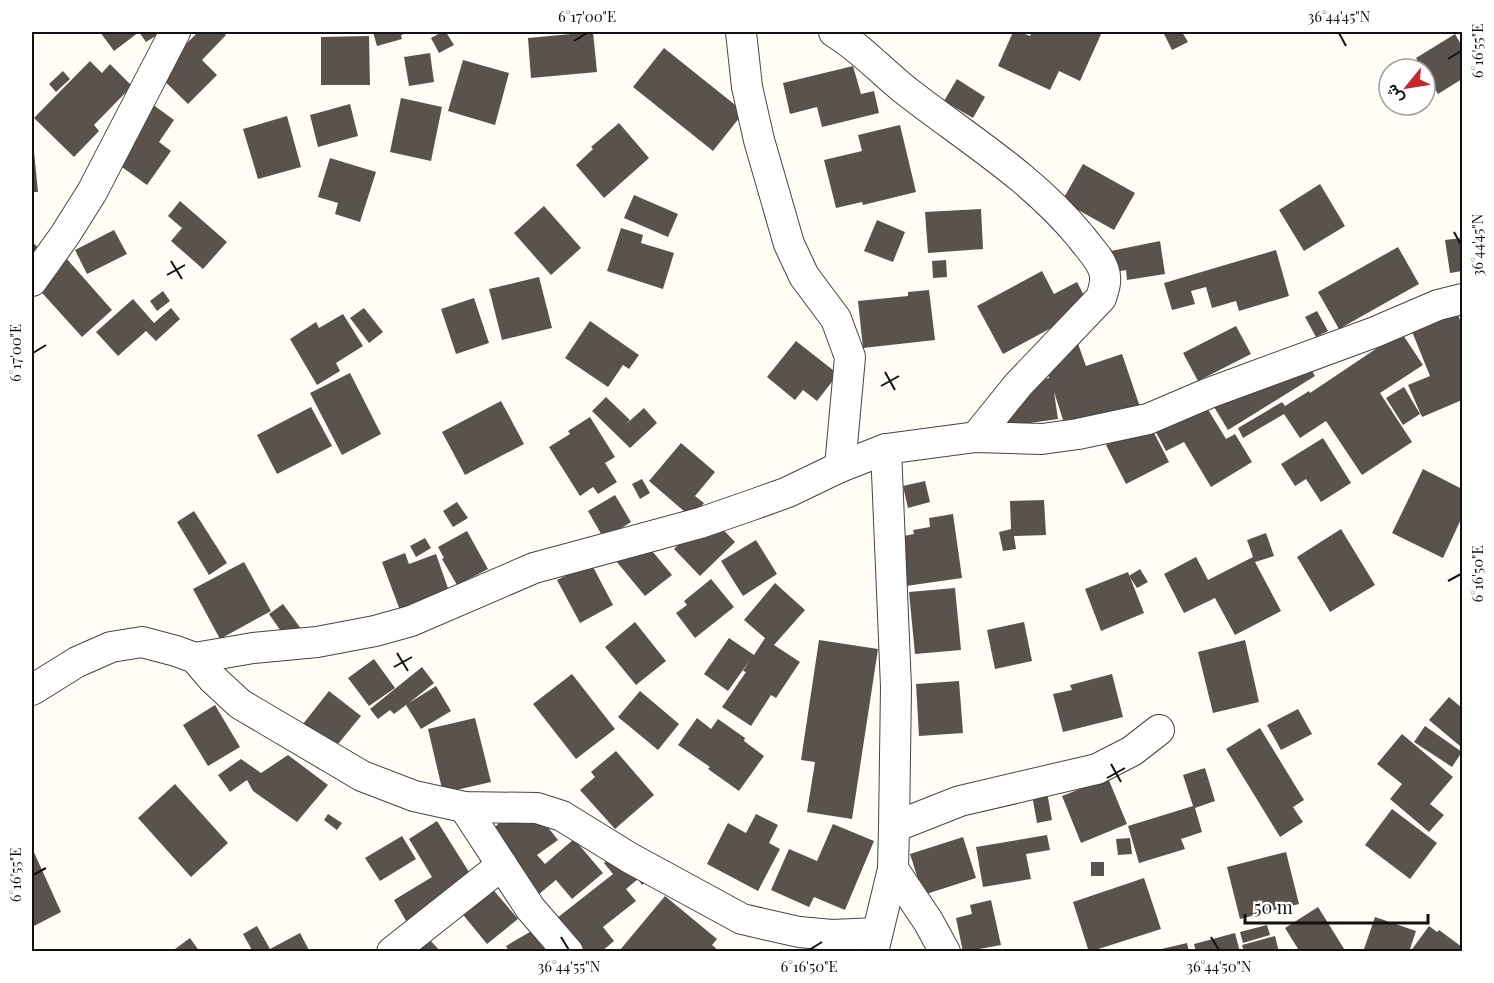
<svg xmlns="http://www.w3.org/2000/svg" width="1494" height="983" font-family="'Playfair Display',Vazirmatn,serif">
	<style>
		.building { fill: #5a524d }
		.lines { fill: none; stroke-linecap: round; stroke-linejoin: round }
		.minor-casing { stroke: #444; stroke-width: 32 }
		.minor { stroke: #fff; stroke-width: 30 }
		.ticks { fill: none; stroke: #111; stroke-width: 2 }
		.neatline { fill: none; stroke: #111; stroke-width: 2 }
		.ticks-label { font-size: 15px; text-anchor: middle; fill: #111 }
	</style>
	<rect width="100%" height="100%" fill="#fffdf5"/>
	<g class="building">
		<path d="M100 32H162L146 42 139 32 114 51Z"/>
		<path d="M198 32H223L226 35 202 60 217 75 188 104 152 69 183 47Z"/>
		<path d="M373 32H410L401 35 402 39 377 46Z"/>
		<path d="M442 32H446L454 45 439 53 431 38Z"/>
		<path d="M593 32 597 72 531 78 528 38Z"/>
		<path d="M1013 32H1020L1030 36 1032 32H1102L1080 81 1059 71 1050 90 998 66Z"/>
		<path d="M1163 32H1182L1188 42 1172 50Z"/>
		<path d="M1455 34 1462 46V79L1438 94 1425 73V69H1422L1416 58Z"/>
		<path d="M369 36 370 85H321V37Z"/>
		<path d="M664 48 744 112 713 151 633 87Z"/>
		<path d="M430 53 434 82 409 86 404 57Z"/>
		<path d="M463 60 509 73 495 125 448 111Z"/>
		<path d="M90 61 102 73 110 64 132 86 94 125 99 131 74 157 34 118Z"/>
		<path d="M853 66 861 94 874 91 879 113 822 127 817 107 790 114 783 83Z"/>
		<path d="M63 71 70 79 56 92 49 84Z"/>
		<path d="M957 79 985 97 973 118 944 101Z"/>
		<path d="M401 98 442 107 431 161 390 152Z"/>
		<path d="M152 104 174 120 159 142 171 151 147 185 112 160Z"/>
		<path d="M350 104 358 136 318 147 310 115Z"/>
		<path d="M287 116 301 167 258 179 243 129Z"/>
		<path d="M619 123 649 158 604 198 576 165 593 149 591 147Z"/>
		<path d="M900 125 916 192 863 205 862 202 836 208 824 160 862 151 858 135Z"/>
		<path d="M32 152H34L38 192H32Z"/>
		<path d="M330 158 376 172 360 222 335 214 338 203 318 197Z"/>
		<path d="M1083 164 1135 193 1114 230 1062 201Z"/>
		<path d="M1320 184 1345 226 1304 251 1279 210Z"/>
		<path d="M634 195 678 214 668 237 624 218Z"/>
		<path d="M180 201 227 242 203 269 171 241 182 228 168 216Z"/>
		<path d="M544 206 581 248 551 275 514 233Z"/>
		<path d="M981 209 983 249 928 253 925 212Z"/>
		<path d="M877 220 905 232 893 262 864 251Z"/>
		<path d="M621 228 643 235 641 243 674 253 663 289 607 271Z"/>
		<path d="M114 230 127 254 87 274 75 250Z"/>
		<path d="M1462 238V271L1450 273 1445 240Z"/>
		<path d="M1160 241 1165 274 1127 280 1126 270 1105 274 1101 253Z"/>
		<path d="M32 242 40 249 32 259Z"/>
		<path d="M1398 247 1419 284 1339 329 1318 292Z"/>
		<path d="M1276 250 1289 296 1239 311 1236 301 1212 308 1206 287 1191 291 1195 304 1172 310 1164 283Z"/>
		<path d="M66 258 112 310 82 337 35 285Z"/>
		<path d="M946 260 947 277 933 278 932 261Z"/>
		<path d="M1042 271 1054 294 1077 282 1090 307 1003 354 977 306Z"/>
		<path d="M539 277 552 328 502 340 489 289Z"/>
		<path d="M929 290 935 340 863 348 858 301 908 296V292Z"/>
		<path d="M163 291 170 301 157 311 150 301Z"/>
		<path d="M474 298 489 343 456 354 441 309Z"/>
		<path d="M133 299 154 323 171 308 180 319 156 341 146 331 118 356 96 332Z"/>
		<path d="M364 308 383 332 369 343 350 318Z"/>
		<path d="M1456 310 1462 325V400L1422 417 1408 385 1430 376 1411 329Z"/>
		<path d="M1317 311 1328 331 1316 337 1305 317Z"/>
		<path d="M343 314 363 346 336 363 340 371 317 385 290 339 316 322 319 328Z"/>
		<path d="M590 321 639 355 629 369 623 365 608 387 565 358Z"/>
		<path d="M1236 326 1251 354 1198 381 1183 353Z"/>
		<path d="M1401 332 1423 365 1380 393 1412 442 1362 475 1326 421 1300 438 1284 414 1243 438 1238 428 1282 402 1285 406 1309 391 1310 393Z"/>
		<path d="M796 341 838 374 817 401 803 390 795 400 767 377Z"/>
		<path d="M1077 341 1086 366 1122 354 1141 410 1068 435 1054 392 1058 419 1003 427 1015 384 1049 378 1045 364Z"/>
		<path d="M1298 348 1315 376 1228 430 1211 402Z"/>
		<path d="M350 373 381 434 342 455 310 393Z"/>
		<path d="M1404 387 1420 414 1403 425 1386 398Z"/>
		<path d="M606 397 630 420 624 426 644 408 657 423 630 448 592 411Z"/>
		<path d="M501 401 524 444 465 475 442 432Z"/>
		<path d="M1204 403 1226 439 1235 434 1252 462 1211 487 1184 442 1166 451 1151 423Z"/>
		<path d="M311 407 332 446 277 474 257 435Z"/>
		<path d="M590 417 615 457 605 463 617 482 598 494 593 487 580 496 549 447 570 434 568 431Z"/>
		<path d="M1149 423 1169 462 1126 484 1106 445Z"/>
		<path d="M1323 438 1351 483 1321 502 1306 479 1295 486 1281 464Z"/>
		<path d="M681 443 715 472 695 496 704 503 692 518 649 481Z"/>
		<path d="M1423 469 1462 489V517L1443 558 1392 533Z"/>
		<path d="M642 479 650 493 640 499 632 484Z"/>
		<path d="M925 481 930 502 908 508 903 486Z"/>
		<path d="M615 495 631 522 604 539 588 511Z"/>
		<path d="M1044 500 1046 535 1014 536 1016 549 1003 551 999 532 1011 529 1010 501Z"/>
		<path d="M457 502 468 518 453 527 443 511Z"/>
		<path d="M194 511 227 563 209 575 177 522Z"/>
		<path d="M953 514 962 578 906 586 899 537 914 534 913 530 930 527 929 518Z"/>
		<path d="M709 515 735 542 700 576 674 549Z"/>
		<path d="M1341 529 1375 585 1330 612 1297 557Z"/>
		<path d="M467 531 488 569 457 585 442 559 444 558 438 547Z"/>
		<path d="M1266 533 1274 556 1255 562 1281 611 1235 635 1215 598 1184 613 1164 574 1196 557 1208 580 1253 557 1247 540Z"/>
		<path d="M425 538 431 548 416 557 410 546Z"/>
		<path d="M643 540 672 575 645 596 616 561Z"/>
		<path d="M756 540 777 574 743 596 721 561Z"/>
		<path d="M405 553 409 564 436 554 450 594 401 613 382 562Z"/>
		<path d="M244 562 271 611 220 639 193 589Z"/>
		<path d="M591 563 613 605 580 623 557 580Z"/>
		<path d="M1140 569 1148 582 1137 588 1129 576Z"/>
		<path d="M1128 572 1144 613 1101 631 1085 589Z"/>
		<path d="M711 579 734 607 695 638 676 613 687 605 684 601Z"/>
		<path d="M775 583 805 610 774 645 800 662 776 698 771 695 751 726 722 707 746 672 743 671 750 660 728 691 704 674 729 638 754 655 765 638 744 620Z"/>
		<path d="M955 588 961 650 915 654 909 592Z"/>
		<path d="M283 604 307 637 292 647 269 614Z"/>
		<path d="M635 622 666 661 636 685 605 647Z"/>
		<path d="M1024 622 1032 661 995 669 987 630Z"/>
		<path d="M819 640 878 649 852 819 807 812 815 762 801 760Z"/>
		<path d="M1245 640 1259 702 1213 713 1198 652Z"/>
		<path d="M374 659 395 688 369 706 348 678Z"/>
		<path d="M422 667 434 683 409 703 436 686 451 711 421 729 406 705 394 714 390 710 378 719 370 709Z"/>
		<path d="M572 674 615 729 576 759 533 704Z"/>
		<path d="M1112 674 1123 717 1063 732 1053 694 1072 690 1070 685Z"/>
		<path d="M959 681 963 733 919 736 916 684Z"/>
		<path d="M329 691 361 716 334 749 303 724Z"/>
		<path d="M640 691 679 724 658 750 618 717Z"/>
		<path d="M1449 697 1462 708V743L1460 746 1429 720Z"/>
		<path d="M215 705 240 747 208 766 183 725Z"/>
		<path d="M1298 709 1312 734 1281 750 1267 725Z"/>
		<path d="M475 718 491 782 443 793 428 729Z"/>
		<path d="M697 718 711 729 718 719 745 738 744 741 764 756 739 791 708 769 710 767 678 745Z"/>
		<path d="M1425 726 1462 752 1452 767 1414 742Z"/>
		<path d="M1260 728 1304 800 1293 807 1303 822 1280 837 1226 749Z"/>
		<path d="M1402 734 1453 777 1430 804 1444 815 1429 832 1390 799 1402 784 1377 764Z"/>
		<path d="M616 751 654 795 615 829 580 790 595 777 591 772Z"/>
		<path d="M288 755 328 785 297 822 253 791 247 780 230 792 218 775 241 759 261 773Z"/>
		<path d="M1205 768 1215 801 1195 808 1202 832 1181 839 1185 849 1139 863 1128 826 1193 806 1183 775Z"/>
		<path d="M1108 778 1127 824 1081 843 1062 796Z"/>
		<path d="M175 784 228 843 191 877 138 818Z"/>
		<path d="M1047 792 1052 820 1037 823 1032 795Z"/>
		<path d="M515 809 528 824 538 815 558 840 537 855 545 864 574 839 603 873 572 899 556 880 539 894 487 834Z"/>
		<path d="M1392 809 1437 843 1410 879 1365 845Z"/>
		<path d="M328 814 342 823 337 830 324 820Z"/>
		<path d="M756 814 778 825 769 843 780 849 758 891 707 864 728 823 746 833Z"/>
		<path d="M437 821 474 880 409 926 394 900 432 877 409 839Z"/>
		<path d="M833 824 874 841 845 910 814 897 809 907 771 890 789 849 817 861Z"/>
		<path d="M1047 835 1050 850 1026 854 1031 879 983 887 976 847Z"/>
		<path d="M402 836 416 859 380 881 365 858Z"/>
		<path d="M963 837 976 878 923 895 910 854Z"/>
		<path d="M1130 838 1132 854 1118 855 1116 839Z"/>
		<path d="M626 845 652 877 642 885 638 879 626 889 636 901 603 927 614 941 601 952H584L557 918 613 874 604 863Z"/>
		<path d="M32 848 61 912 32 927Z"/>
		<path d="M1286 852 1299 904 1240 919 1227 867Z"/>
		<rect x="1091" y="862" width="13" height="14"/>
		<path d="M1144 878 1161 929 1089 952 1073 902Z"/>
		<path d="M490 886 518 919 487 944 460 911Z"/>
		<path d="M665 896 717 939 712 945 720 952 620 950Z"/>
		<path d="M991 900 1001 945 963 952 956 918 972 914 970 905Z"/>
		<path d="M1318 907 1346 952H1300L1285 928Z"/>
		<path d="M1375 917 1416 931 1409 952H1363Z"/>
		<path d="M1267 925 1270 935 1243 943 1240 932Z"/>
		<path d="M257 926 270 949 300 933 310 952H253L243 934Z"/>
		<path d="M540 926 562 952H509L506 946Z"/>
		<path d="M1429 926 1437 932 1439 930 1462 947V952H1410Z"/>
		<path d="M1235 933 1240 952H1196L1194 944Z"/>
		<path d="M1275 936 1279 952H1244L1242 945Z"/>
		<path d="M190 938 200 952H171Z"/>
		<path d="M429 939 441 952H415Z"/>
		<path d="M1187 943 1189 952H1153V951Z"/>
	</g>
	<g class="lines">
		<defs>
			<g id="minor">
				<path d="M741 32 747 87 759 140 789 244 804 276 836 319 850 357 840 467"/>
				<path d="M834 32C861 48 881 71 905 90 965 137 1032 177 1081 237 1089 248 1100 258 1104 271 1107 280 1104 289 1101 298L1018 385 976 437"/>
				<path d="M32 281 65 235 92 192 175 32"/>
				<path d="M195 658 253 648 317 642 375 631 411 621 534 568 700 523 752 505 788 492 840 467 886 449"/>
				<path d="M32 690 77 662 111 647 142 642 176 651 195 658 213 679 240 704 362 776 414 796 464 807 537 808 562 816 630 858 742 919 799 932 832 935 877 933"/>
				<path d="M464 807 530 908 568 952"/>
				<path d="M894 827 960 801 1097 769 1132 751 1159 730"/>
				<path d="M893 869 928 921 945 952"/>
				<path d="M392 952 502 865"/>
				<path d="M873 952 893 869 894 827 896 687 886 449 976 437 1042 439 1078 434 1148 419 1209 393 1375 332 1438 305 1462 299"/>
			</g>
		</defs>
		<use href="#minor" class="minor-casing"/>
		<use href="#minor" class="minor"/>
	</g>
	<path class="ticks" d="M1339 33 1346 46M574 41 587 33M1448 59 1461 51M1454 232 1461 245M171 261 182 279M167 275 185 265M33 353 46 345M885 372 895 390M881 386 899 376M1448 581 1461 574M397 653 408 671M394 667 412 657M1111 764 1121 782M1107 778 1125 768M33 875 46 868M561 937 569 950M1211 937 1219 950M809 950 822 942"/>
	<rect width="1494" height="983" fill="none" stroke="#ffffff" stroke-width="66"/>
	<g transform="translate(1407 87) rotate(240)"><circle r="28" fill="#ffffff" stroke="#a0a0a0" stroke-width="1.5"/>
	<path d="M0-4.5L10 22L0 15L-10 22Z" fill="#c4262e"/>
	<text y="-9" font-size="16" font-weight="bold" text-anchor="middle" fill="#111111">ش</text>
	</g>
	<path d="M1245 914v9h183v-9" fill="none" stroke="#111111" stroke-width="3"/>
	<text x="1254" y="914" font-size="18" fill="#111111" stroke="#ffffff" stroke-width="4.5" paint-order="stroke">50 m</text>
	<rect x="33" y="33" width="1428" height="917" class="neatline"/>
	<g class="ticks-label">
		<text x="587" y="22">6°17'00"E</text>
		<text x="1339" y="22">36°44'45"N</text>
		<text transform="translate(1478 51) rotate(-90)" y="5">6°16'55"E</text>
		<text transform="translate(1478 245) rotate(-90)" y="5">36°44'45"N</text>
		<text transform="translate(16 353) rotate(-90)" y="5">6°17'00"E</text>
		<text transform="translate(1478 574) rotate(-90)" y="5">6°16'50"E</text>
		<text transform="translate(16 875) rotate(-90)" y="5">6°16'55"E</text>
		<text x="569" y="972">36°44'55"N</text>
		<text x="809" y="972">6°16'50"E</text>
		<text x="1219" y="972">36°44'50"N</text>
	</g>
</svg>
